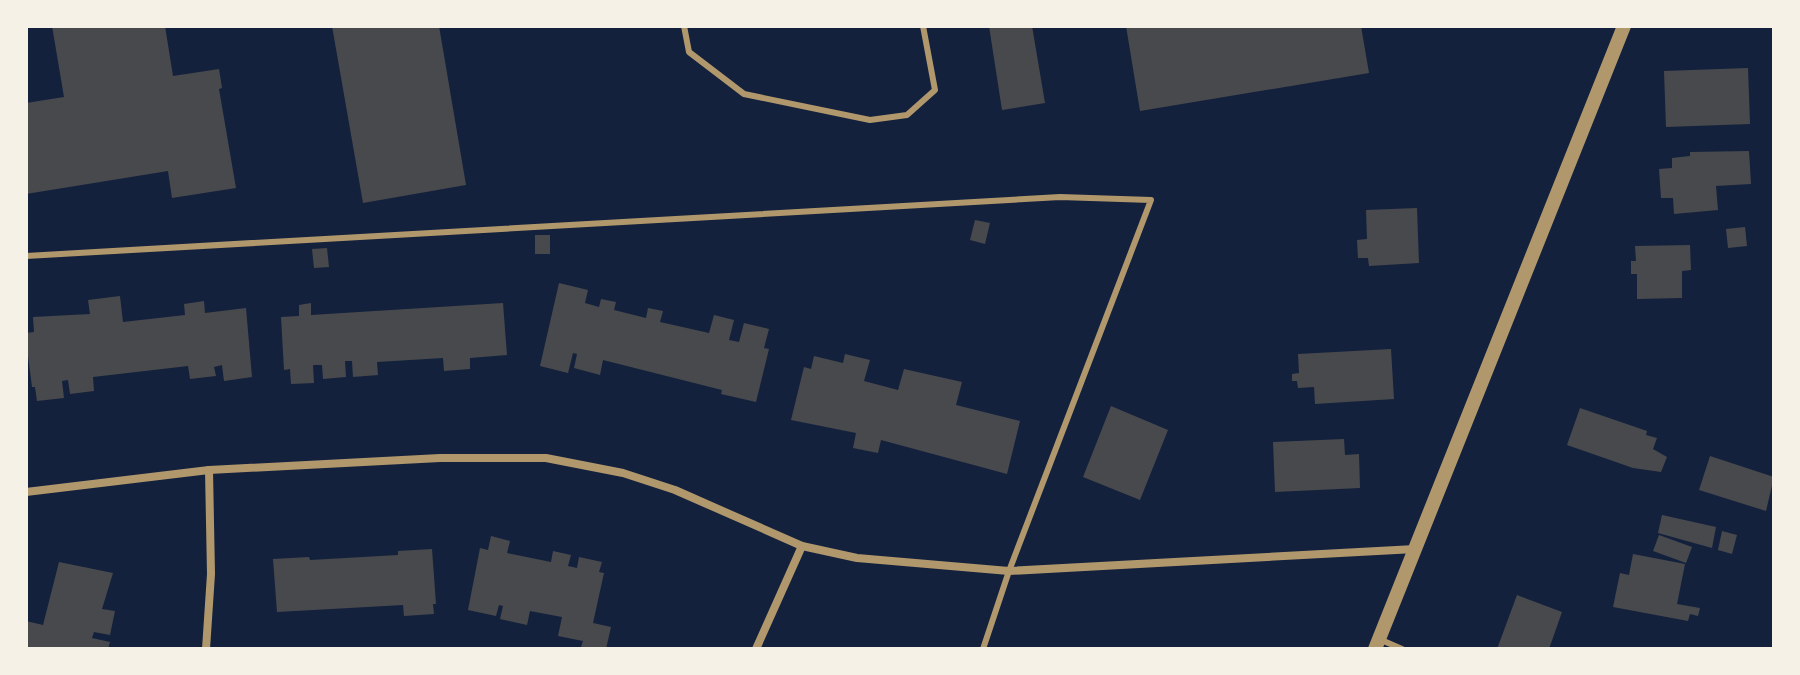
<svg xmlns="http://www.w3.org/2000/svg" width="1800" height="675" font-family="'Varela Round',sans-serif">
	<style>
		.building { fill: #48494c }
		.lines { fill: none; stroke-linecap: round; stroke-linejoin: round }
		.service { stroke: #b1986c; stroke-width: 6 }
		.minor { stroke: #b1986c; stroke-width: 8 }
		.tertiary { stroke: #b1986c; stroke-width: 14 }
	</style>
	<rect width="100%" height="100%" fill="#14213d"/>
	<g class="building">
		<path d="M52 26H165L173 76 219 69 222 88 219 89 236 188 172 198 168 171 26 194V103L64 97Z"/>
		<path d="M332 26H439L466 185 363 203Z"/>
		<path d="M989 26H1032L1045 103 1002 110Z"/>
		<path d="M1126 26H1361L1369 73 1140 111Z"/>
		<path d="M1748 68 1750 124 1666 127 1664 71Z"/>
		<path d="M1749 151 1751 184 1716 186 1718 210 1674 214 1673 198H1661L1659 169 1672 168V158L1690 156V152Z"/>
		<path d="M1417 208 1419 263 1369 266 1368 258H1358L1357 240 1367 239 1366 210Z"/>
		<path d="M975 220 990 223 985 244 970 240Z"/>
		<path d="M1745 227 1747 246 1728 248 1726 229Z"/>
		<rect x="535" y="235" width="15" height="19"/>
		<path d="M1690 245 1691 270 1682 271V298L1637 299V274H1631V261H1636L1635 246Z"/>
		<path d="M327 248 329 267 314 268 312 249Z"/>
		<path d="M559 283 588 290 585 303 599 307 601 299 616 302 614 310 646 318 648 308 663 311 660 322 709 333 714 315 734 320 729 340 739 342 744 323 769 329 764 348 769 349 756 402 721 394 722 390 603 360 600 375 574 368 577 354 573 353 568 373 540 366Z"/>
		<path d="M120 296 123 322 185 315 184 304 204 301 205 313 246 308 252 377 224 381 222 365 214 367 216 376 190 379 188 366 93 377 94 391 70 394 68 380 62 381 64 398 37 401 35 387H32L26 340V333L34 332 33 317 90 314 88 300Z"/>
		<path d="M311 303V315L503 303 507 355 470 358V369L444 371 443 358 377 362 378 375 353 377 352 361H345L346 377 323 379 322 365H313L314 383 291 384 290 369 284 370 281 317 299 316V305Z"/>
		<path d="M1391 349 1394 399 1315 404 1314 387 1298 388 1297 381H1292V374L1299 373 1298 354Z"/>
		<path d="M845 354 870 360 864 381 898 390 904 369 962 382 956 405 1020 421 1007 474 881 440 878 453 853 448 856 433 791 420 804 367 811 369 814 356 843 363Z"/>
		<path d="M1111 406 1168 430 1140 500 1083 477Z"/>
		<path d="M1580 408 1647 431 1646 435 1657 438 1653 449 1667 457 1661 472 1633 468 1567 445Z"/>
		<path d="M1344 439 1345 455 1359 454 1360 488 1275 492 1273 442Z"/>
		<path d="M1710 456 1774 477 1766 511 1699 490Z"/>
		<path d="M1662 515 1716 527 1712 548 1658 533Z"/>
		<path d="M1722 531 1737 535 1732 554 1718 550Z"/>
		<path d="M1659 535 1692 547 1686 563 1653 551Z"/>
		<path d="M491 536 510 541 507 553 551 562 553 551 571 555 568 566 577 568 579 557 602 562 599 572 604 573 593 623 611 627 606 649 581 647 583 641 558 636 562 617 530 611 527 625 500 619 503 606 499 605 496 616 468 610 480 548 488 550Z"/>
		<path d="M432 549 436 604H433L434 614 404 616 403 605 277 612 273 559 309 557 310 560 398 555V551Z"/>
		<path d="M1633 554 1685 564 1677 604 1700 608 1698 616 1690 614 1688 621 1613 607 1620 573 1629 575Z"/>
		<path d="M59 562 113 573 102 609 115 611 110 635 94 632 92 638 110 642 108 649H26V621L43 625Z"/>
		<path d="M1517 595 1562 612 1549 649H1497Z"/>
	</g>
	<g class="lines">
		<g class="service">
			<path d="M684 26 689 52 744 94 870 120 907 115 935 90 923 26"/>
			<path d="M26 256 1060 197 1151 200 1009 571 983 649"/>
			<path d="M1379 639 1402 649"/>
		</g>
		<g class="minor">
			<path d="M26 492 209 470 440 458H546L623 473 675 490 802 546 857 558 1009 571 1415 549"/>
			<path d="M206 649 211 574 209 470"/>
			<path d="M756 649 802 546"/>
		</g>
		<path class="tertiary" d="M1375 649 1624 26"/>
	</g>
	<rect width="1800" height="675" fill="none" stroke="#f6f1e7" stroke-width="56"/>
</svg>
